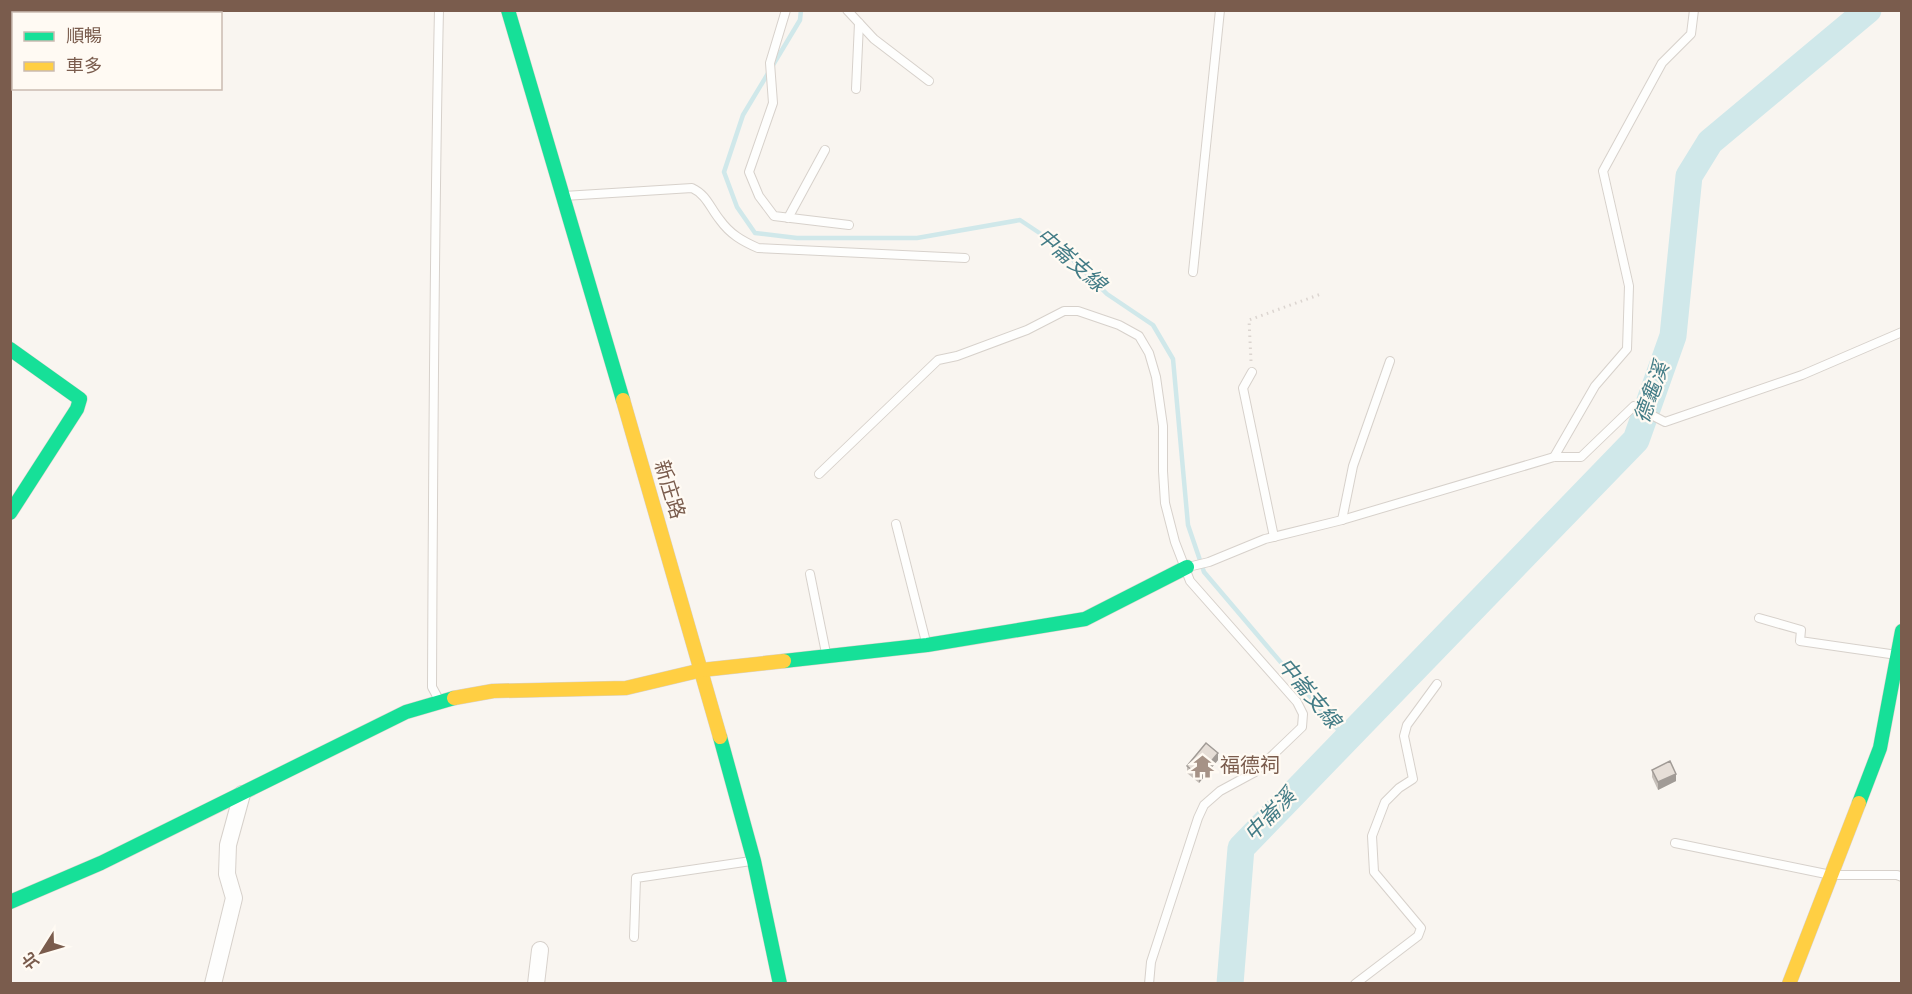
<svg xmlns="http://www.w3.org/2000/svg" width="1912" height="994" font-family="Overpass,'Noto Sans TC',sans-serif">
	<style>
		.lines { fill: none; stroke-linecap: round; stroke-linejoin: round }
		.stream { stroke: #d0e8ea; stroke-width: 4.5 }
		.river { stroke: #d0e8ea; stroke-width: 27 }
		.lane-casing { stroke: #d7d1cb; stroke-width: 10 }
		.street-casing { stroke: #d7d1cb; stroke-width: 18 }
		.fast-casing { stroke: #d9d2cb; stroke-width: 15 }
		.slow-casing { stroke: #d9d2cb; stroke-width: 15 }
		.path { stroke: #dcd5d0; stroke-width: 3; stroke-dasharray: 1.5 4.5; stroke-linecap: butt }
		.lane { stroke: #fefefd; stroke-width: 8 }
		.street { stroke: #fefefd; stroke-width: 16 }
		.fast { stroke: #16e098; stroke-width: 14 }
		.slow { stroke: #ffcf43; stroke-width: 14 }
		.wall { fill: #c6bfb9 }
		.shaded-wall { fill: #a19b96 }
		.building { fill: #e6ded7; stroke: #a19b96; stroke-width: 1.5 }
		.labels { text-anchor: middle; dominant-baseline: central; stroke-width: 4.5; stroke-linejoin: round; paint-order: stroke }
		.street-label { font-size: 20px; fill: #7a5c4d; stroke: #fffaf3 }
		.poi-label { font-size: 20px; fill: #7a5c4d; stroke: #fffaf3; text-anchor: start }
		.water-label { font-size: 21px; font-style: italic; fill: #437c86; stroke: #fffaf3 }
	</style>
	<rect width="100%" height="100%" fill="#f9f5f0"/>
	<g class="lines">
		<path class="stream" d="M801 10 800 20 743 115 724 172 737 207 755 233 797 238H917L1020 220 1059 246 1107 294 1153 325 1173 359 1188 525 1204 572 1346 739"/>
		<path class="river" d="M1230 984 1241 848 1636 440 1673 336 1689 176 1710 142 1868 10"/>
		<defs>
			<g id="lane">
				<path d="M786 10 770 63 773 103 749 172 759 196 774 216 849 225"/>
				<path d="M847 10 874 39 929 81"/>
				<path d="M856 89 859 23"/>
				<path d="M564 196 692 188C707 195 710 208 720 220 730 234 742 241 758 248L965 258"/>
				<path d="M788 218 825 150"/>
				<path d="M1193 272 1220 10"/>
				<path d="M1252 372 1243 388 1274 537"/>
				<path d="M1554 457 1595 386 1627 349 1629 286 1603 171 1662 63 1691 34 1694 10"/>
				<path d="M819 474 938 360 957 356 1027 330 1064 311H1078L1119 325 1139 336 1149 353 1156 377 1163 426V471L1165 503 1175 542 1190 581 1297 702 1303 714 1302 727 1255 772 1220 791 1204 805 1198 818 1151 962 1149 984"/>
				<path d="M1342 520 1353 466 1390 361"/>
				<path d="M896 524 926 642"/>
				<path d="M1188 567 1209 562 1265 539 1342 520 1554 457H1581L1634 406 1665 422 1802 375 1902 332"/>
				<path d="M810 574 826 653"/>
				<path d="M1759 618 1801 630 1800 641 1897 655"/>
				<path d="M438 698 432 687C433 462 434 236 439 10"/>
				<path d="M1675 843 1831 875H1897L1902 877"/>
				<path d="M634 937 636 878 751 861"/>
				<path d="M1355 984 1418 936 1421 928 1374 872 1372 836 1385 802 1399 788 1413 779 1404 736 1407 725 1437 684"/>
			</g>
			<g id="street">
				<path d="M213 984 234 898 227 874 228 845 242 794"/>
				<path d="M536 984 540 950"/>
			</g>
			<g id="fast">
				<path d="M508 10 623 400"/>
				<path d="M10 349 80 399 77 409 10 513"/>
				<path d="M784 661 927 645 1085 619 1187 567"/>
				<path d="M720 737 754 861 780 984"/>
				<path d="M1859 803 1880 748 1902 631"/>
				<path d="M10 902 101 863 406 712 454 698"/>
			</g>
			<g id="slow">
				<path d="M623 400 720 737"/>
				<path d="M454 698 493 691 626 688 702 670 784 661"/>
				<path d="M1789 984 1859 803"/>
			</g>
		</defs>
		<use href="#lane" class="lane-casing"/>
		<use href="#street" class="street-casing"/>
		<use href="#fast" class="fast-casing"/>
		<use href="#slow" class="slow-casing"/>
		<path class="path" d="M1251 361 1249 320 1321 294"/>
		<use href="#lane" class="lane"/>
		<use href="#street" class="street"/>
		<use href="#fast" class="fast"/>
		<use href="#slow" class="slow"/>
	</g>
	<g class="wall">
		<path d="M1218 760 1199 783 1187 773V766Z"/>
		<path d="M1652 770 1676 781 1658 790 1652 777Z"/>
	</g>
	<g class="shaded-wall">
		<path d="M1218 753V760L1199 783V776Z"/>
		<path d="M1676 774V781L1658 790V782Z"/>
	</g>
	<g class="building">
		<path d="M1206 743 1218 753 1199 776 1187 766Z"/>
		<path d="M1670 761 1676 774 1658 782 1652 770Z"/>
	</g>
	<defs>
		<symbol id="temple-bare" viewBox="-9 -9 18 18"><path d="M0-6L5-2H3V0L6.5 2.5H4V6H1.5V3h-3V6H-4V2.5H-6.5L-3 0V-2H-5Z" fill="#a69286" stroke="#fffaf3" stroke-width="2.5" paint-order="stroke"/></symbol>
	</defs>
	<g fill-rule="evenodd">
		<use href="#temple-bare" x="1186" y="750" width="33" height="33"/>
	</g>
	<g class="labels">
		<g class="street-label">
			<text transform="translate(668 490) rotate(73)">新庄路</text>
		</g>
		<g class="poi-label">
			<text x="1220" y="767">福德祠</text>
		</g>
		<g class="water-label">
			<text transform="translate(1070 261) rotate(41)">中崙支線</text>
			<text transform="translate(1653 393) rotate(-70)">德龜溪</text>
			<text transform="translate(1308 694) rotate(50)">中崙支線</text>
			<text transform="translate(1271 816) rotate(-46)">中崙溪</text>
		</g>
	</g>
	<rect width="1912" height="994" fill="none" stroke="#7a5c4d" stroke-width="24"/>
	<rect x="12" y="12" width="210" height="78" fill="#fffaf3" stroke="#cabbb1" stroke-width="1.5"/>
	<rect x="24" y="32" width="30" height="9" fill="#16e098" stroke="#cabbb1" stroke-width="1.5"/>
	<text x="66" y="42" font-size="18" fill="#7a5c4d">順暢</text>
	<rect x="24" y="62" width="30" height="9" fill="#ffcf43" stroke="#cabbb1" stroke-width="1.5"/>
	<text x="66" y="72" font-size="18" fill="#7a5c4d">車多</text>
	<g transform="translate(42 952) rotate(233)" stroke="#fffaf3" stroke-width="4.5" paint-order="stroke">
	<path d="M0-4.5L10 22L0 15L-10 22Z" fill="#7a5c4d"/>
	<text y="-9" font-size="16" font-weight="bold" text-anchor="middle" fill="#7a5c4d">北</text>
	</g>
</svg>
